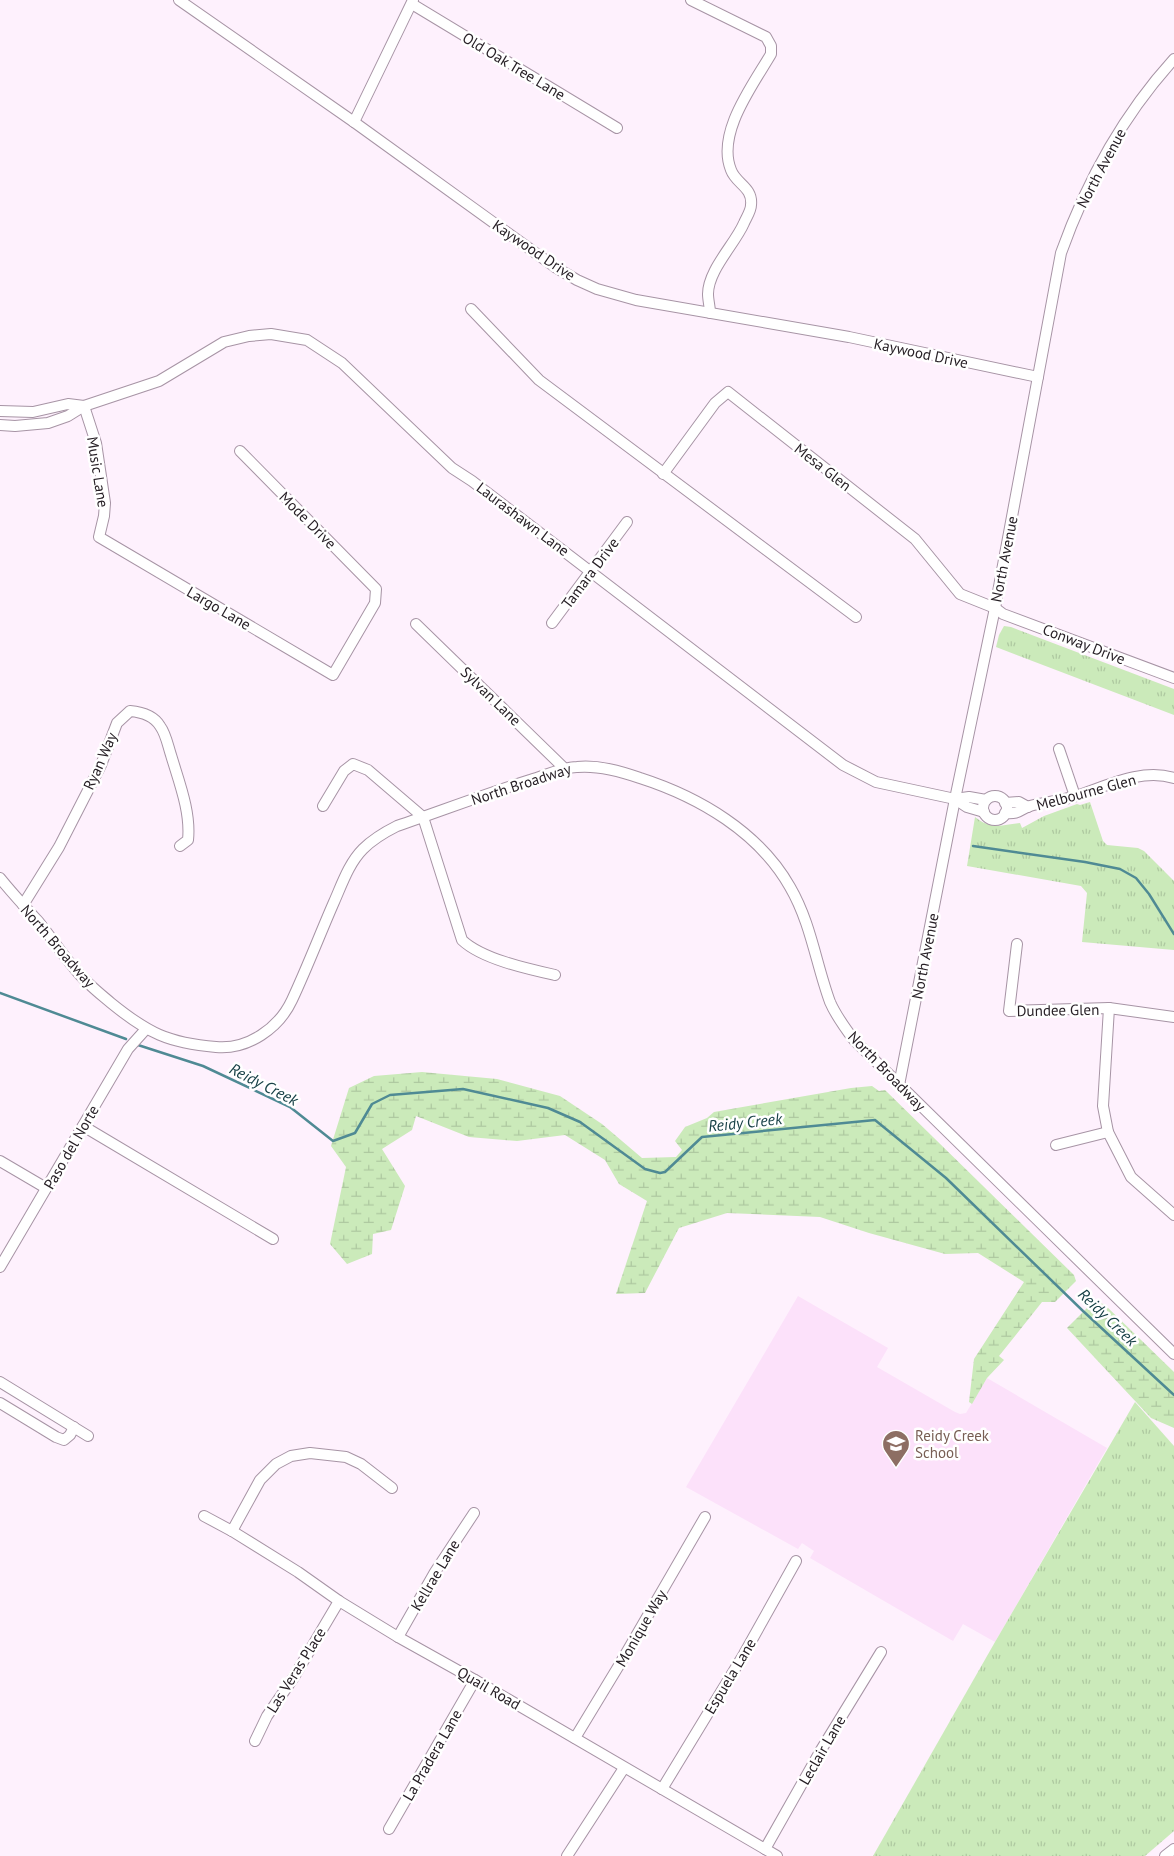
<svg xmlns="http://www.w3.org/2000/svg" width="1174" height="1856" font-family="'PT Sans',sans-serif">
	<style>
		.built { fill: #fce1fa }
		.grass { fill: url(#grass-tufts) }
		.wetland { fill: url(#wetland-marsh) }
		.lines { fill: none; stroke-linecap: round; stroke-linejoin: round }
		.stream { stroke: #4f8a94; stroke-width: 2.5 }
		.minor-casing { stroke: #a794a5; stroke-width: 12 }
		.minor { stroke: #fff; stroke-width: 10 }
		.labels { text-anchor: middle; dominant-baseline: central; stroke-width: 5; stroke-linejoin: round; paint-order: stroke }
		.street-label { font-size: 15px; fill: #272026; stroke: #fff }
		.education-label { font-size: 15px; fill: #785e54; stroke: #fff; text-anchor: start }
		.water-label { font-size: 16px; font-style: italic; fill: #184147; stroke: #fff }
	</style>
	<defs>
		<pattern id="grass-tufts" width="24" height="20" patternUnits="userSpaceOnUse" patternTransform="scale(1.25)"><rect width="24" height="20" fill="#cbeaba"/><path d="M3 7l-1-3M5 7V3M7 7l1-3M15 17l-1-3M17 17v-4M19 17l1-3" fill="none" stroke="#aec8a0"/></pattern>
		<pattern id="wetland-marsh" width="20" height="14" patternUnits="userSpaceOnUse" patternTransform="scale(1.25)"><rect width="20" height="14" fill="#cbeaba"/><path d="M1 5h8M5 5V1M11 12h8M15 12V8" fill="none" stroke="#aec8a0"/></pattern>
	</defs>
	<rect width="100%" height="100%" fill="#fef1fd"/>
	<path class="built" d="M798 1296 888 1348 877 1367 955 1412 960 1414 966 1413 987 1378 1107 1448 995 1642 963 1624 953 1641 810 1558 814 1551 802 1543 798 1549 686 1487Z"/>
	<g class="grass">
		<path d="M1004 626 1011 627 1174 689V715L996 647 999 635Z"/>
		<path d="M1090 802 1103 841 1107 845 1138 848 1144 851 1174 881V950L1082 942 1087 893 1081 886 967 866 975 817C991 830 1002 825 1020 823L1022 828 1044 816 1077 804 1080 805Z"/>
		<path d="M1135 1402 1174 1446V1831L1145 1856H873L995 1642Z"/>
	</g>
	<g class="wetland">
		<path d="M422 1072 497 1079 560 1096 602 1124 642 1158 676 1157 682 1150 675 1141 685 1127 707 1118 714 1112 851 1088 872 1086 879 1091 885 1090 1074 1275 1076 1281 1055 1302H1042L999 1356 1004 1360 987 1378 972 1404 969 1402 974 1359 1024 1282 978 1253 945 1254 869 1233 820 1217 727 1213 679 1228 645 1293 616 1294 647 1201 619 1184 605 1160 565 1135 517 1141 469 1137 416 1116 412 1130 382 1149 405 1186 391 1230 373 1234 372 1254 347 1264 330 1244 346 1167 331 1146 349 1088 374 1076Z"/>
		<path d="M1097 1303 1104 1304 1174 1372V1428L1151 1418 1067 1328 1089 1306 1092 1308Z"/>
	</g>
	<g class="lines">
		<g class="stream">
			<path d="M973 846 1085 862 1120 869 1136 878 1149 894 1174 934"/>
			<path d="M0 993 126 1039"/>
			<path d="M138 1045 203 1066 290 1107 333 1141 355 1133 372 1104 390 1095 463 1089 548 1108 580 1122 645 1169 660 1173 665 1172 702 1137 875 1120 946 1178 1083 1311 1174 1395"/>
		</g>
		<defs>
			<g id="minor">
				<path d="M179 0 354 122 555 267 577 280 597 289 636 300 849 337 1038 377"/>
				<path d="M691 0 766 37 771 46V54C753 85 716 133 731 170 736 184 753 187 751 205 751 211 746 218 744 223 735 244 708 270 708 294 708 300 710 307 710 313"/>
				<path d="M412 4 617 128"/>
				<path d="M354 122 413 0"/>
				<path d="M471 309 539 380 856 617"/>
				<path d="M84 406 96 443 105 503 104 516 99 537 333 675 375 603 376 589 240 451"/>
				<path d="M0 411 33 412 68 404 84 406"/>
				<path d="M0 425 15 426 48 423 68 416 84 406 159 381 224 342 249 336 271 334 307 340 342 363 452 468 472 481 843 765 876 782 955 799 967 807 984 812"/>
				<path d="M663 474 715 403 728 392 915 539 960 594 995 608 1003 614 1174 678"/>
				<path d="M552 623 627 522"/>
				<path d="M416 624 565 769"/>
				<path d="M1059 749 1075 796"/>
				<circle cx="995" cy="808" r="12"/>
				<path d="M955 799 969 797 986 800"/>
				<path d="M1005 803 1019 802 1028 807"/>
				<path d="M323 806 344 771 353 764 368 770 423 817 462 940C482 959 528 969 555 975"/>
				<path d="M1005 813C1021 814 1018 810 1030 806 1045 802 1061 801 1076 796 1107 786 1141 768 1174 778"/>
				<path d="M0 878C12 893 25 907 38 921 51 937 62 954 75 969 85 982 98 992 111 1003 148 1033 168 1043 216 1047 248 1050 279 1028 292 1000 307 968 320 934 334 902 342 884 349 863 363 849 373 839 385 832 397 826 441 811 485 794 530 780 545 776 562 767 577 767 599 765 620 771 640 778 699 797 759 832 790 887 811 923 816 964 830 1002 836 1016 845 1028 854 1040L1174 1354"/>
				<path d="M23 905 59 847 101 765 117 723 130 711C141 712 154 716 160 726 166 734 168 746 171 755 179 782 191 812 188 840L180 846"/>
				<path d="M1017 944 1009 1011 1109 1008 1174 1017"/>
				<path d="M1109 1008 1103 1106 1108 1132 1131 1177 1174 1215"/>
				<path d="M899 1085 955 799 995 608 1061 253C1086 183 1124 114 1174 59"/>
				<path d="M83 1126 273 1239"/>
				<path d="M1056 1145 1108 1132"/>
				<path d="M0 1161 46 1188"/>
				<path d="M0 1267 128 1049 146 1029"/>
				<path d="M0 1382 88 1436"/>
				<path d="M0 1403 56 1437 64 1440 70 1435 74 1427"/>
				<path d="M204 1516 232 1531 298 1572 339 1601 398 1637 475 1680 777 1856"/>
				<path d="M232 1531 260 1480 276 1464 291 1456 310 1453 346 1457 361 1464 392 1488"/>
				<path d="M398 1637 435 1572 474 1513"/>
				<path d="M575 1738 618 1667 705 1517"/>
				<path d="M255 1741 267 1716 294 1677 339 1601"/>
				<path d="M662 1789 744 1654 796 1561"/>
				<path d="M389 1829 475 1680"/>
				<path d="M765 1849 821 1750 881 1652"/>
				<path d="M567 1856 624 1768"/>
				<path d="M1165 1856 1174 1849"/>
			</g>
		</defs>
		<use href="#minor" class="minor-casing"/>
		<use href="#minor" class="minor"/>
	</g>
	<defs>
		<symbol id="school-pin" viewBox="-11 -11 22 30"><path d="M0 17L-7.5 6A9.5 9.5 0 1 1 7.5 6Z" fill="#8d6e63" stroke="#fff"/><path d="M0-5L7-2L0 1L-7-2ZM-4 1L0 2.5L4 1V4Q0 6-4 4Z" fill="#fff"/></symbol>
	</defs>
	<g fill-rule="evenodd">
		<use href="#school-pin" x="880" y="1428" width="32" height="43"/>
	</g>
	<g class="labels">
		<g class="street-label">
			<text transform="translate(514 66) rotate(31)">Old Oak Tree Lane</text>
			<text transform="translate(1101 168) rotate(-62)">North Avenue</text>
			<text transform="translate(534 250) rotate(34)">Kaywood Drive</text>
			<text transform="translate(921 353) rotate(12)">Kaywood Drive</text>
			<text transform="translate(823 467) rotate(38)">Mesa Glen</text>
			<text transform="translate(98 472) rotate(81)">Music Lane</text>
			<text transform="translate(523 519) rotate(37)">Laurashawn Lane</text>
			<text transform="translate(308 520) rotate(45)">Mode Drive</text>
			<text transform="translate(1004 559) rotate(-79)">North Avenue</text>
			<text transform="translate(590 573) rotate(-53)">Tamara Drive</text>
			<text transform="translate(219 608) rotate(30)">Largo Lane</text>
			<text transform="translate(1084 644) rotate(21)">Conway Drive</text>
			<text transform="translate(491 696) rotate(44)">Sylvan Lane</text>
			<text transform="translate(100 761) rotate(-66)">Ryan Way</text>
			<text transform="translate(521 784) rotate(-18)">North Broadway</text>
			<text transform="translate(1086 792) rotate(-15)">Melbourne Glen</text>
			<text transform="translate(58 946) rotate(49)">North Broadway</text>
			<text transform="translate(925 956) rotate(-79)">North Avenue</text>
			<text transform="translate(1058 1010) rotate(-1)">Dundee Glen</text>
			<text transform="translate(887 1071) rotate(46)">North Broadway</text>
			<text transform="translate(71 1147) rotate(-60)">Paso del Norte</text>
			<text transform="translate(435 1575) rotate(-59)">Kellrae Lane</text>
			<text transform="translate(641 1628) rotate(-60)">Monique Way</text>
			<text transform="translate(296 1670) rotate(-58)">Las Veras Place</text>
			<text transform="translate(730 1676) rotate(-59)">Espuela Lane</text>
			<text transform="translate(489 1688) rotate(30)">Quail Road</text>
			<text transform="translate(822 1750) rotate(-60)">Leclair Lane</text>
			<text transform="translate(432 1755) rotate(-60)">La Pradera Lane</text>
		</g>
		<g class="education-label">
			<text x="915" y="1435">Reidy Creek<tspan x="915" dy="17">School</tspan></text>
		</g>
		<g class="water-label">
			<text transform="translate(264 1084) rotate(27)">Reidy Creek</text>
			<text transform="translate(745 1122) rotate(-6)">Reidy Creek</text>
			<text transform="translate(1108 1317) rotate(44)">Reidy Creek</text>
		</g>
	</g>
</svg>
